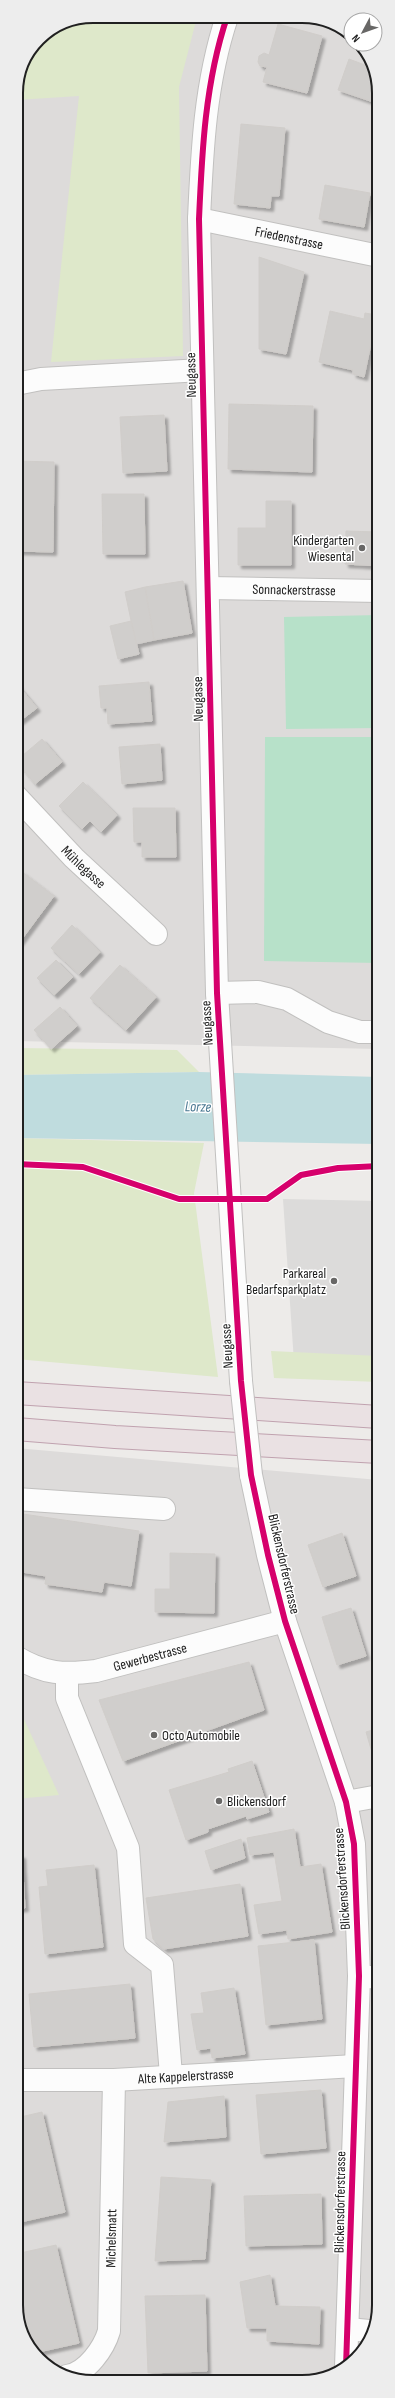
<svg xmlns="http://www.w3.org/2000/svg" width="395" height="2398" font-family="'Sofia Sans Condensed',sans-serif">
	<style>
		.residential { fill: #dddbda }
		.religious { fill: #dcdbda }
		.grass { fill: #dee8ca }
		.pitch { fill: #b7e1c9 }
		.water { fill: #bfdcde }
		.building { fill: #d0cecc; stroke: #d0cdca; filter: url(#shadow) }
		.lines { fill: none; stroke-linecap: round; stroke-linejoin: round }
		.minor-casing { stroke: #c1c0bf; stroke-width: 24 }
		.highway-casing { stroke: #c0a2af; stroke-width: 24 }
		.minor { stroke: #fcfcfc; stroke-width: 22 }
		.highway { stroke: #eae1e3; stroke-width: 22 }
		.minor-bridge-casing { stroke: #c1c0bf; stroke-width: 24; stroke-linecap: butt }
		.minor-bridge { stroke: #fcfcfc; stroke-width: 22 }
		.cycleway-casing { stroke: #fff; stroke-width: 8 }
		.cycleway { stroke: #d6006c; stroke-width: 6 }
		.poi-dot { fill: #686766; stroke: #fff; stroke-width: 1.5 }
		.labels { text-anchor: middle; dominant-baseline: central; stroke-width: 3; stroke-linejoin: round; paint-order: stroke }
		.street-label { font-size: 14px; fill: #202020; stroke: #fff }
		.poi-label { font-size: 14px; fill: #202020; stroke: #fff; text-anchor: end }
		.water-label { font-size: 15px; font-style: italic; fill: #497891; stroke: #fff }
		.rim { fill: none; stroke: #202020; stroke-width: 2 }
	</style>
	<defs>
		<filter id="shadow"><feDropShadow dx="3.5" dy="3.5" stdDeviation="1" flood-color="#0004"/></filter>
	</defs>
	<rect width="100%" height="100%" fill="#edebe9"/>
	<g class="residential">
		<path d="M93 16 322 19 351 37V44H361L379 88V1049L16 1041V88L39 38 64 22Z"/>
		<path d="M16 1448 379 1480V2305L360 2356 336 2374 307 2382 73 2379 35 2356 16 2310Z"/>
	</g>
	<path class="religious" d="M283 1199 379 1201V1366L294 1362Z"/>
	<g class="grass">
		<path d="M93 16 194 17 196 21 179 87 183 356 51 362 79 96 16 100V88L39 38 64 22Z"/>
		<path d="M16 1048 177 1050 199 1072 16 1075Z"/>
		<path d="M16 1138 204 1143 194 1193 218 1377 16 1359Z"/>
		<path d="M271 1351 379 1356V1382L274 1378Z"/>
		<path d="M16 1716 23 1717 59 1795 16 1799Z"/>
	</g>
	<g class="pitch">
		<path d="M379 615V728L286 729 284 617Z"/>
		<path d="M265 737H379V963L264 961Z"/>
	</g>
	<path class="water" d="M199 1072 379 1077V1144L16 1138V1075Z"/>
	<g class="building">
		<path d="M278 24 322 36 307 93 263 82 267 67 260 66 258 62 259 56 264 53 269 55Z"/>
		<path d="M349 59 370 67 379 88V104L338 90Z"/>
		<path d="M241 124 285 128 279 196H271L270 208 234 204Z"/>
		<path d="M325 185 370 193 364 227 319 219Z"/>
		<path d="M259 257 304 272 286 354 259 349Z"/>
		<path d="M330 311 364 319 365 313 377 315 364 377 353 374V370L319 362Z"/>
		<path d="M229 404 313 406 312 472 228 469Z"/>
		<path d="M164 415 167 471 123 473 120 417Z"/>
		<path d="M16 461 54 462 53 552 16 551Z"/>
		<path d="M102 494H144L145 554H103Z"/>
		<path d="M266 501H291V565H238V528H266Z"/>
		<path d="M346 531 379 532V566L345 564Z"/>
		<path d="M183 581 192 633 154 640 145 587Z"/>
		<path d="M145 587 154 640 136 644 125 592Z"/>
		<path d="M131 621 139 654 118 659 110 626Z"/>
		<path d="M149 682 152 721 108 724 107 708H101L99 686Z"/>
		<path d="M16 683 37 708 16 724Z"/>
		<path d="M42 739 62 762 35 784 16 761Z"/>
		<path d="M160 744 162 780 122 784 119 747Z"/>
		<path d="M83 782 117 815 101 832 90 821 82 829 59 806Z"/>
		<path d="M133 808H175L176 857H142V842H134Z"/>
		<path d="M21 871 54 896 19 943 16 941V877Z"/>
		<path d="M72 925 100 952 79 974 51 948Z"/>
		<path d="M56 960 73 977 54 995 37 978Z"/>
		<path d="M120 965 156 997 126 1030 90 998Z"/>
		<path d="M60 1007 77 1026 51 1049 34 1030Z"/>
		<path d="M16 1513 139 1531 131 1586 104 1582 102 1592 45 1584 46 1576 16 1571Z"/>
		<path d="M342 1533 356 1576 323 1587 308 1545Z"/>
		<path d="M170 1553 215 1554 214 1613 155 1612V1589H170Z"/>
		<path d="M351 1608 366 1656 337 1665 322 1617Z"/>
		<path d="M249 1662 264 1710 123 1761 99 1700Z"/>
		<path d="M379 1728V1765L376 1766 366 1732Z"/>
		<path d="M252 1761 269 1812 247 1819 246 1816 208 1829V1832L186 1840 169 1790 229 1772 228 1769Z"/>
		<path d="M294 1829 300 1867 321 1864 332 1932 288 1939 287 1930 259 1934 254 1905 282 1901 274 1852 250 1855 247 1838Z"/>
		<path d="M241 1839 245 1858 211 1870 205 1851Z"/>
		<path d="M16 1855H22L25 1908 16 1909Z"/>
		<path d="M94 1865 103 1947 45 1954 39 1887 48 1886 46 1870Z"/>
		<path d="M240 1884 248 1936 164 1949 153 1939 146 1898Z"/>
		<path d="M314 1940 322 2019 266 2025 258 1946Z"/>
		<path d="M130 1984 135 2038 34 2047 29 1994Z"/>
		<path d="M234 1988 245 2054 212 2058 211 2048 197 2050 191 2014 204 2013 201 1993Z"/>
		<path d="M321 2090 326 2148 261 2154 256 2095Z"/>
		<path d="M224 2096 226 2137 164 2142 168 2102Z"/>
		<path d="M42 2112 65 2212 16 2223V2118Z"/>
		<path d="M379 2174V2213H377Z"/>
		<path d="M161 2177 211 2180 205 2259 155 2261Z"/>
		<path d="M321 2194 322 2244 246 2246 244 2196Z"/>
		<path d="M56 2245 79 2343 34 2353 16 2310V2254Z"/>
		<path d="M270 2275 275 2306 320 2307 319 2344 267 2341V2328H247L240 2282Z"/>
		<path d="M205 2295 207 2371 148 2373 145 2296Z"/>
		<path d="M238 2375 241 2381H224Z"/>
	</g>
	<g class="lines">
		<defs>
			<g id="minor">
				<path d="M227 17C205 83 202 151 199 219L217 993 241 1381"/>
				<path id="s1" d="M199 219 379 256"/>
				<path d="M16 384 41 379 202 370"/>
				<path id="s2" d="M208 588 379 591"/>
				<path id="s3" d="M16 796 74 858 156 934"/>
				<path d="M217 993 258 992 287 999 328 1022 360 1032H379"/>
				<path d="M251 1475 268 1555 285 1621 346 1802 354 1844 359 1976 346 2367"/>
				<path d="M16 1499 164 1509"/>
				<path id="s4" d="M16 1657C44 1674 64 1675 96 1671L285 1621"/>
				<path d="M67 1675V1698L128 1848 135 1944 162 1965 171 2075"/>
				<path d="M346 1802 379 1796"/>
				<path d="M359 1976 379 1978"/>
				<path id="s5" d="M16 2080H114L355 2066"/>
				<path d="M348 2329 369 2331"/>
				<path id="s6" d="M67 2376C87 2373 104 2348 109 2331L114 2080"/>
			</g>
			<g id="highway">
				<path d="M16 1393 379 1417"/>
				<path d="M16 1429 115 1437 379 1452"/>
			</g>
		</defs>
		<use href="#minor" class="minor-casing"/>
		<use href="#highway" class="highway-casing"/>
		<use href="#minor" class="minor"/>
		<use href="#highway" class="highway"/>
		<defs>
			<path id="minor-bridge" d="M241 1381 251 1475"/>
		</defs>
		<use href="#minor-bridge" class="minor-bridge-casing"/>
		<use href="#minor-bridge" class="minor-bridge"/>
		<defs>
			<g id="cycleway">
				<path d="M227 17C205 83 202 151 199 219L217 993 241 1381 251 1475 268 1555 285 1621 346 1802 354 1844 359 1976 346 2367"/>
				<path d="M16 1164 83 1167 179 1199H267L301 1175 338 1168 379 1166"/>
			</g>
		</defs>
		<use href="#cycleway" class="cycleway-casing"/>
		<use href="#cycleway" class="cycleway"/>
	</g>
	<g class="poi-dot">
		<circle cx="362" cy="548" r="4"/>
		<circle cx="334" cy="1281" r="4"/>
		<circle cx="154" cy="1735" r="4"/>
		<circle cx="219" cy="1801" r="4"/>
	</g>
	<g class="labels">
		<g class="street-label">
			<text stroke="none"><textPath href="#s1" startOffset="92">Friedenstrasse</textPath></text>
			<text transform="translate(191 375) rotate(-91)">Neugasse</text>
			<text stroke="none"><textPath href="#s2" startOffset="86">Sonnackerstrasse</textPath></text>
			<text transform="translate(198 699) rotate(-91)">Neugasse</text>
			<text stroke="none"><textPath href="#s3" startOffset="98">Mühlegasse</textPath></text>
			<text transform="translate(207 1023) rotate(-93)">Neugasse</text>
			<text transform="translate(227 1346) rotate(-93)">Neugasse</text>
			<text transform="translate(284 1564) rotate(77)">Blickensdorferstrasse</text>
			<text stroke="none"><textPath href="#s4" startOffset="139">Gewerbestrasse</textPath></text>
			<text transform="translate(342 1879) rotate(-94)">Blickensdorferstrasse</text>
			<text stroke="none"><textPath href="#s5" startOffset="170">Alte Kappelerstrasse</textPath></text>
			<text transform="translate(340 2202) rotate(-89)">Blickensdorferstrasse</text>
			<text stroke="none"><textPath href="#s6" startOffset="157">Michelsmatt</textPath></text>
		</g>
		<g class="poi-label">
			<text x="354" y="540">Kindergarten<tspan x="354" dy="16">Wiesental</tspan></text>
			<text x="326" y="1273">Parkareal<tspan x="326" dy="16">Bedarfsparkplatz</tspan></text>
			<text x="162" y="1735" text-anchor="start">Octo Automobile</text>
			<text x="227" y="1801" text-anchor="start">Blickensdorf</text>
		</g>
		<g class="water-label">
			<text transform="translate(198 1107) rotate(1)">Lorze</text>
		</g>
	</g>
	<path d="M0 0H395V2398H0ZM93 23H302A70 70 0 0 1 372 93V2305A70 70 0 0 1 302 2375H93A70 70 0 0 1 23 2305V93A70 70 0 0 1 93 23Z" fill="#ededed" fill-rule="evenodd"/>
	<path class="rim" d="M93 23H302A70 70 0 0 1 372 93V2305A70 70 0 0 1 302 2375H93A70 70 0 0 1 23 2305V93A70 70 0 0 1 93 23Z"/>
	<g transform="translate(363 32) rotate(229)"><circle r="19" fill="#ffffff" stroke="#a6a6a6"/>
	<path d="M0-3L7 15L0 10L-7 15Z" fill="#686766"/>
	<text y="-6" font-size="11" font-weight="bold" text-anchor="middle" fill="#202020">N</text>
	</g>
</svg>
